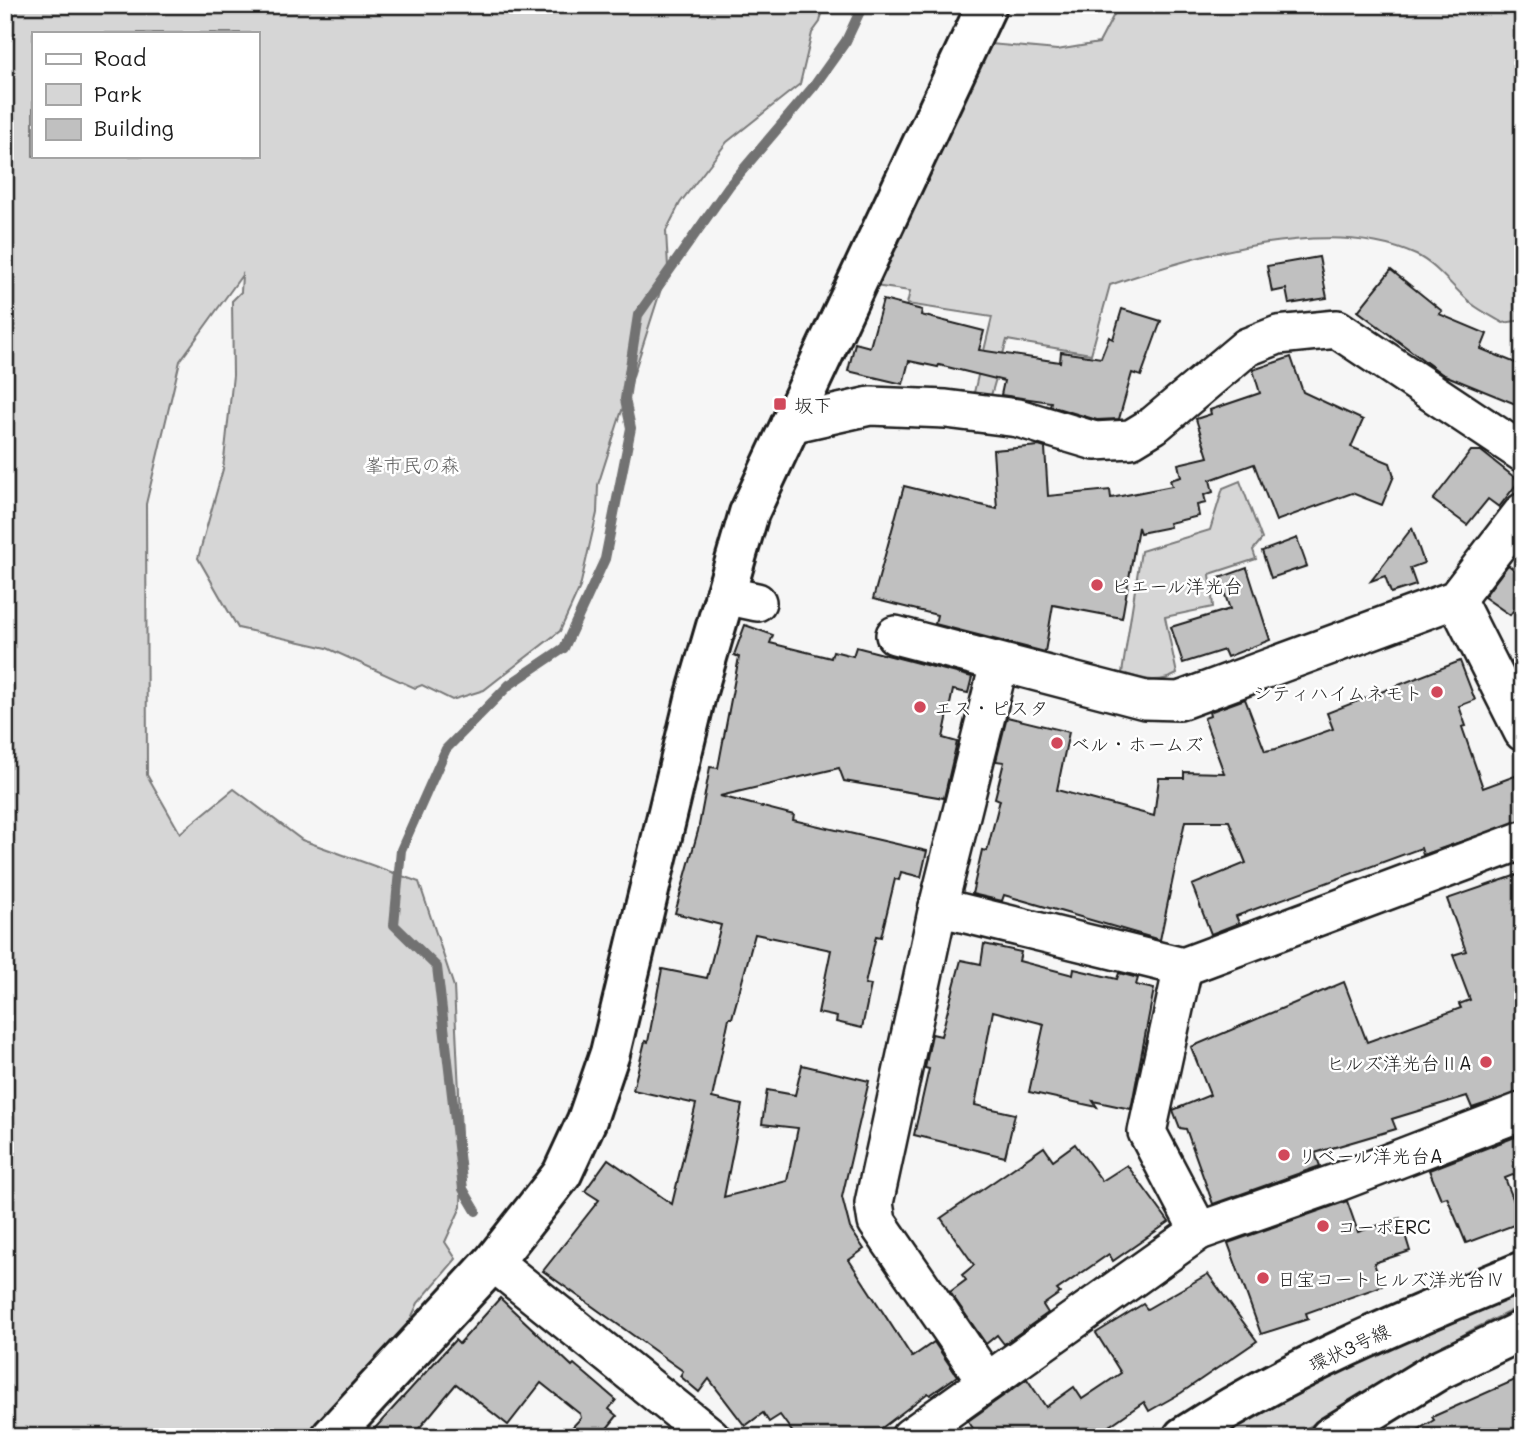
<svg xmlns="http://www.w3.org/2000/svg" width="1528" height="1442" font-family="Mali,'Klee One',sans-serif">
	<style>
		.green { fill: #d6d6d6; stroke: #797979; stroke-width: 2; fill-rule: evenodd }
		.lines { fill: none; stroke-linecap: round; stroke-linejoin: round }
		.stream { stroke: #727272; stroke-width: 10 }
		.building { fill: #c0c0c0; stroke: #1c1c1c; stroke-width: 2 }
		.minor-casing { stroke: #1c1c1c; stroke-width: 42 }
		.tertiary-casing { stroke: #1c1c1c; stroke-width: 44 }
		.minor { stroke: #fff; stroke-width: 37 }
		.tertiary { stroke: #fff; stroke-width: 38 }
		.poi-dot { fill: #d1495b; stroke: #fff; stroke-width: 2.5 }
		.labels { text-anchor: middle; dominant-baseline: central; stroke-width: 5; stroke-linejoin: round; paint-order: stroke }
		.poi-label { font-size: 19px; fill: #1c1c1c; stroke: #fff; text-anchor: start }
		.park-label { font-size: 19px; fill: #5d5d5d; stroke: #fff }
		.street-label { font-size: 19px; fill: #1c1c1c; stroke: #fff }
	</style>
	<rect width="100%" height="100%" fill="#f6f6f6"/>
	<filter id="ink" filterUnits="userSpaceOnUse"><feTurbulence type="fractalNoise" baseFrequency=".0143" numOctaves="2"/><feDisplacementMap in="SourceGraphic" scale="14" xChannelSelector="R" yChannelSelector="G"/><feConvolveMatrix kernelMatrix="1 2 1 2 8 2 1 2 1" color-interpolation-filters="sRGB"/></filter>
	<g filter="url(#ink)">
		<g class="green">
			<path d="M5 5H824L820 22 812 33 800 84 727 142 680 203 666 231 668 267 598 485 597 513 580 587 560 631 484 690 452 700 422 685 415 688 327 648 238 628 198 558 223 469 233 375 232 301 241 292 242 275 180 361 146 504 147 775 180 833 234 789 302 840 419 882 454 987 462 1155 461 1207 445 1242 456 1259 418 1303 390 1364 329 1437H5ZM33 33H257V156H33Z"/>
			<path d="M1119 5H1523V320L1503 323C1493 317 1481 311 1472 304 1454 289 1436 264 1416 255 1329 215 1196 255 1110 285L1091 354 1007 340 988 406 971 405 992 317 907 304 910 291 875 286 873 273 990 44 1057 50 1099 43Z"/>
			<path d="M1240 481 1262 539 1253 550 1256 559 1210 574 1213 607 1165 617 1177 674C1157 685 1143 679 1122 673L1141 551 1210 530 1223 488Z"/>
			<path d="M1523 1290V1305L1470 1331 1292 1437H1214L1308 1378Z"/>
		</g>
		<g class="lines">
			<path class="stream" d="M476 1211 463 1189 437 967 394 925 401 850 446 749 509 685 564 648 605 559 631 428 625 399 638 315 729 186 814 86 846 41 863 5"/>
		</g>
		<g class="building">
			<path d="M1319 257 1327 298 1289 304 1286 289 1272 292 1267 266Z"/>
			<path d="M1391 270 1442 311 1439 314 1487 334 1481 349 1523 366V407L1442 374 1358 311Z"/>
			<path d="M883 300 922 310 921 315 984 331 979 350 1060 362 1061 352 1101 358 1109 337 1113 339 1122 309 1161 321 1141 376 1132 373 1119 419 1097 420 1050 406 1051 402 1001 395 1004 381 939 365 938 367 909 361 903 384 848 371 855 343 870 347Z"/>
			<path d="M1291 357 1303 392 1363 420 1351 447 1390 463 1394 476 1382 505 1352 493 1276 521 1254 464 1210 480 1213 492 1204 495 1206 503 1197 505 1199 516 1169 523 1170 527 1140 533 1138 527 1122 618 1053 605 1045 652 935 624 937 615 873 599 904 486 997 509 993 450 1039 446 1045 448 1048 496 1110 490 1111 498 1172 486 1170 480 1181 477 1178 464 1208 457 1196 419 1211 414 1210 410 1260 393 1253 370Z"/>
			<path d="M1471 451H1481L1519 481 1499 507 1488 499 1467 525 1433 500Z"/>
			<path d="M1412 528 1424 563 1410 568 1416 585 1391 593 1385 576 1371 581Z"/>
			<path d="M1297 538 1307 566 1271 578 1262 551Z"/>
			<path d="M1508 565 1523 576V597L1510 615 1484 597Z"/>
			<path d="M1247 568 1270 640 1227 657 1224 650 1183 663 1171 627 1230 609 1219 578Z"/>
			<path d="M745 625 773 635 770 643 831 658 833 651 853 656 856 647 972 677 968 693 953 690 943 738 957 742 944 798 844 781 839 768 720 796 794 815 793 820 927 851 921 877 901 872 899 880 895 879 881 937 876 936 865 984 871 985 862 1028 836 1022 837 1017 818 1013 831 950 755 934 732 1018H729L712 1098 742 1105 724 1197 787 1181 798 1128 762 1124 767 1090 795 1095 802 1065 869 1081 842 1197 850 1228 864 1249 849 1260 912 1357 934 1342 957 1376 930 1395 928 1393 870 1437H796L780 1415 769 1422 763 1413 745 1426 709 1379 699 1392 680 1376 683 1371 543 1271 599 1200 585 1191 608 1159 672 1204 696 1104 633 1090 645 1041 648 1042 662 969 707 978 721 925 675 913 698 831 710 767 718 768 739 657 734 655Z"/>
			<path d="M1460 661 1475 700 1459 706 1466 726 1462 727 1483 788 1523 773V820L1423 855 1421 848 1236 916 1239 923 1211 934 1192 885 1246 863 1229 821H1185L1160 940 1004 895 1002 901 972 894 982 850 987 851 1000 800 995 798 1004 762 996 761 1007 717 1069 732 1057 790 1154 816 1159 778H1184V772L1224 773 1204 718 1210 716 1209 712 1245 699 1265 751 1276 749 1333 729 1327 713Z"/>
			<path d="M1523 873V1091L1472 1108 1467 1096 1392 1119 1396 1129 1315 1153 1320 1166 1213 1204 1186 1129 1180 1128 1173 1110 1210 1095 1191 1047 1344 982 1367 1042 1461 1008 1459 1004 1470 1000 1453 955 1466 951 1447 899Z"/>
			<path d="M984 944 1021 952 1019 961 1073 975 1074 969 1117 979 1119 973 1138 978 1136 985 1154 989 1131 1109 1093 1101 1097 1107 1029 1092 1044 1024 993 1011 975 1105 1015 1114 1005 1157 914 1135 929 1069 925 1068 932 1034 941 1036 961 960 981 964Z"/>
			<path d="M1523 1134V1171L1505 1178 1522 1222 1466 1243 1447 1197 1441 1199 1429 1170Z"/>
			<path d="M1075 1144 1102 1181 1127 1165 1169 1222 1113 1261 1109 1254 1057 1290 1060 1293 1043 1305 1048 1313 1004 1344 997 1335 986 1344 950 1292 966 1280 962 1275 974 1265 941 1218 1044 1147 1053 1160Z"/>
			<path d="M1347 1201 1358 1232 1400 1218 1410 1251 1374 1263 1382 1286 1306 1313 1308 1319 1261 1334 1228 1243Z"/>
			<path d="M1208 1274 1257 1341 1181 1393 1149 1411 1144 1402 1093 1437H979L968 1421 1027 1379 1046 1407 1074 1387 1082 1399 1121 1373 1096 1333 1143 1304 1147 1309Z"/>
			<path d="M500 1298 572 1366 574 1364 616 1400 609 1409 617 1416 600 1437H563L581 1418 580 1414 541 1383 508 1425 456 1384 412 1437H367L455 1340 459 1344Z"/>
			<path d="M1515 1380 1523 1397V1427L1503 1437H1406L1434 1420 1432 1417Z"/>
		</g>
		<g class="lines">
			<defs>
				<g id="minor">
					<path d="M790 424 870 406 946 409 1018 418 1095 441 1131 439 1154 425 1247 347 1278 335 1337 329 1523 453"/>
					<path d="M724 595 757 602"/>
					<path d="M1456 599 1523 732"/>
					<path d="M895 635 1145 700 1179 701 1456 599 1523 512"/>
					<path d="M938 907 999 664"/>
					<path d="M1183 967 1147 1132 1199 1231"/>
					<path d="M493 1262 711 1437"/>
					<path d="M987 1382 1199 1231 1336 1183 1523 1111"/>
					<path d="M910 1437 987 1382 877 1222 874 1203 938 907 1183 967 1523 840"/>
				</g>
				<g id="tertiary">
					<path d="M331 1437 493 1262 562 1174 587 1120 610 1053 696 695 749 513 987 5"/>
					<path d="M1183 1437C1288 1368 1407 1319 1523 1271"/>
					<path d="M1330 1437 1439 1370 1523 1330"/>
				</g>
			</defs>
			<use href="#minor" class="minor-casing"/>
			<use href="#tertiary" class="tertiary-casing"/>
			<use href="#minor" class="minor"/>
			<use href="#tertiary" class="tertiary"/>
		</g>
	</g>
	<g class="poi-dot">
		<rect x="773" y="397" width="14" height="14" rx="3.5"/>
		<circle cx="1097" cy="585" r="7"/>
		<circle cx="1437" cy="692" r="7"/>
		<circle cx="920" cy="707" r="7"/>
		<circle cx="1057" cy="743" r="7"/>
		<circle cx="1486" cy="1062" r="7"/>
		<circle cx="1284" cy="1155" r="7"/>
		<circle cx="1323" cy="1226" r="7"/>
		<circle cx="1263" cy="1278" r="7"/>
	</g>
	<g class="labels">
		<g class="poi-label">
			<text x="794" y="404">坂下</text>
			<text x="1111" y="585">ピエール洋光台</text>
			<text x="1423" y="692" text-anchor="end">シティハイムネモト</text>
			<text x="934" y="707">エス・ピスタ</text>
			<text x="1071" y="743">ベル・ホームズ</text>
			<text x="1472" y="1062" text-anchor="end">ヒルズ洋光台ⅡA</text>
			<text x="1298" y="1155">リベール洋光台A</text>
			<text x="1337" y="1226">コーポERC</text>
			<text x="1277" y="1278">日宝コートヒルズ洋光台Ⅳ</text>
		</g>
		<g class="park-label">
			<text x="412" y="464">峯市民の森</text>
		</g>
		<g class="street-label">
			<text transform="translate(1349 1347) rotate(-25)">環状3号線</text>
		</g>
	</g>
	<rect width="1528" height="1442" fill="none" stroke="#fff" stroke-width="28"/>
	<rect x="14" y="14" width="1500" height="1414" fill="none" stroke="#1c1c1c" stroke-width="2.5" filter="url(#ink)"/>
	<rect x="32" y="32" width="228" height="126" fill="#ffffff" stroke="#a4a4a4" stroke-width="2"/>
	<rect x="46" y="54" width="35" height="10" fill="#ffffff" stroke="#a4a4a4" stroke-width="2"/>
	<text x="94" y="66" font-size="21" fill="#1c1c1c">Road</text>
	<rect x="46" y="84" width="35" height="21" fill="#d6d6d6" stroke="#a4a4a4" stroke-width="2"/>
	<text x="94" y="102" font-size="21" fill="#1c1c1c">Park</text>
	<rect x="46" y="119" width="35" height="21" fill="#c0c0c0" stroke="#a4a4a4" stroke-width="2"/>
	<text x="94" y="136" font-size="21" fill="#1c1c1c">Building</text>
</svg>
